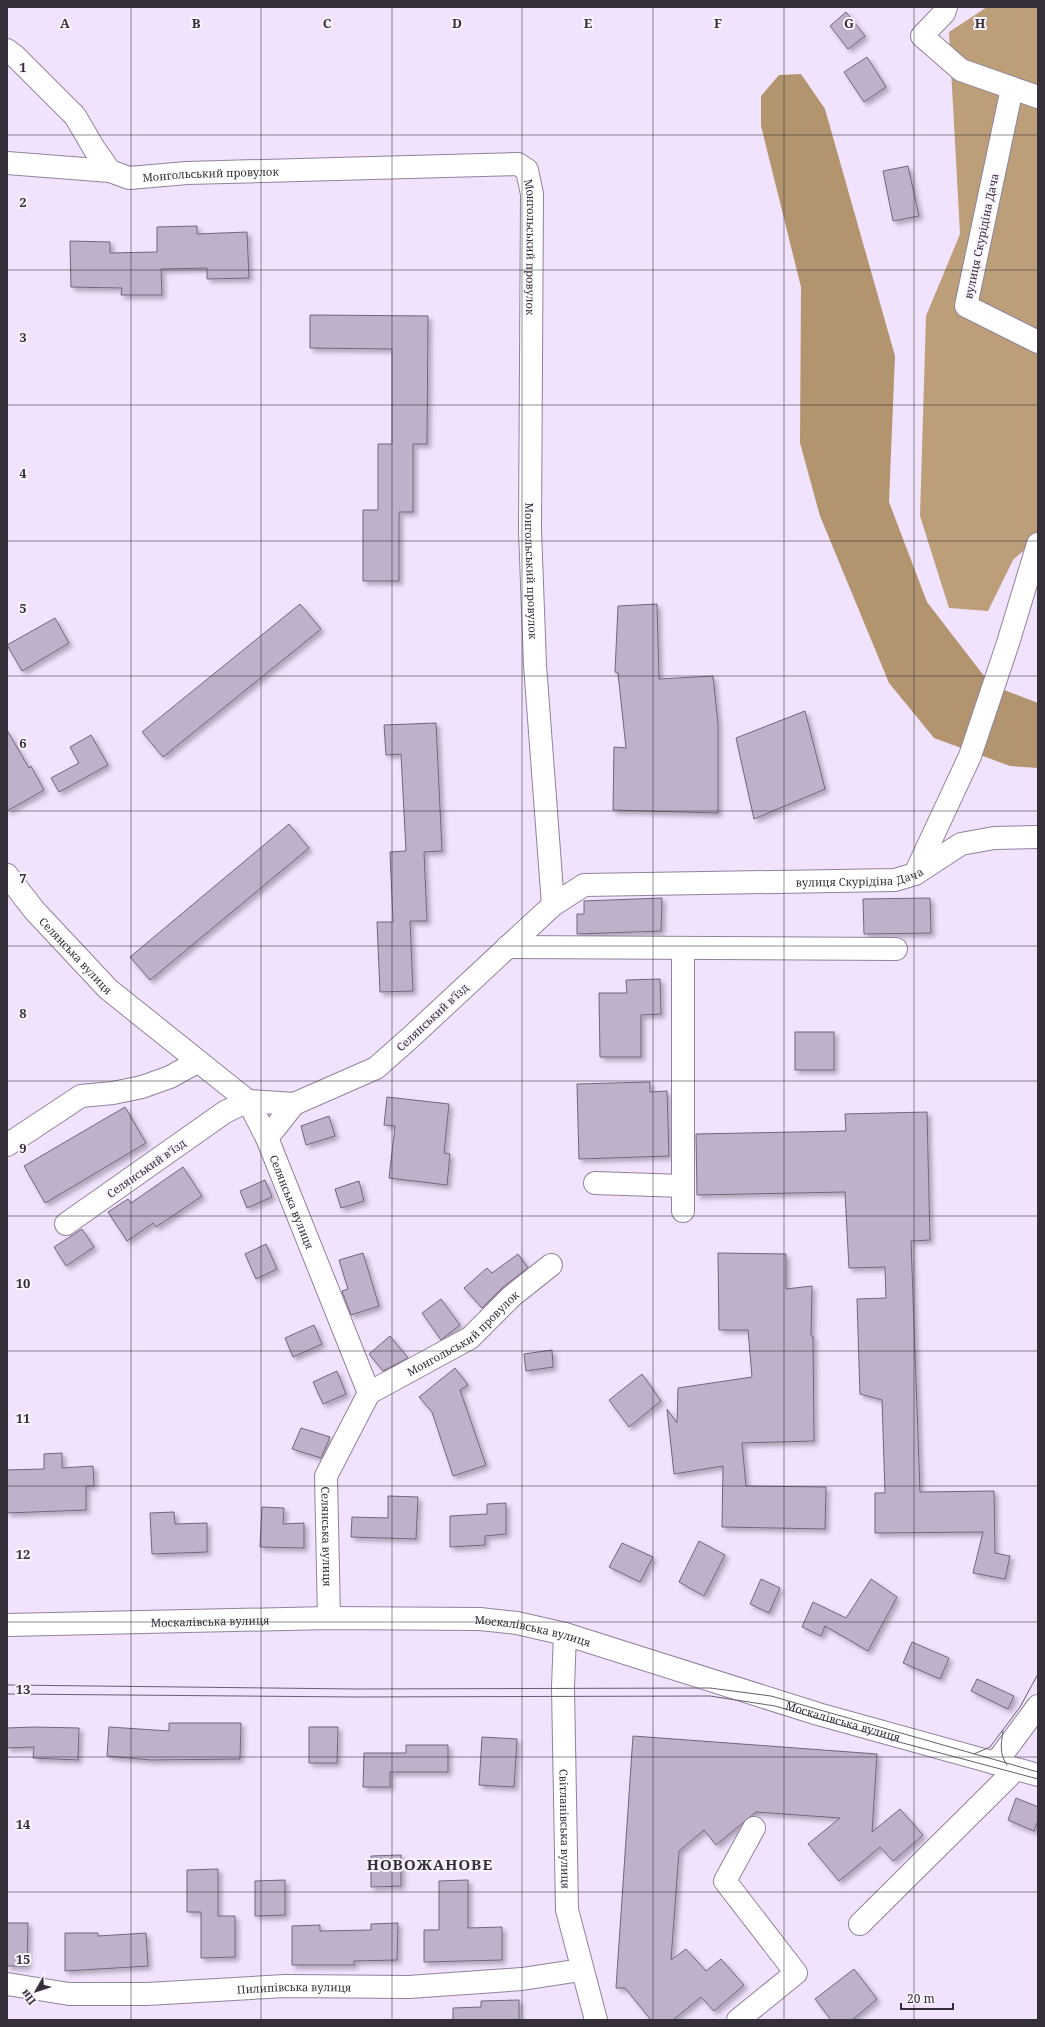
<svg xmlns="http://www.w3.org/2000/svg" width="1045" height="2027" font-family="'Noto Serif',serif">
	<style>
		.forest { fill: #bc9f78 }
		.water { fill: #b2956e }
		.building { fill: #bfb1ca; stroke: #73667d; filter: url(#shadow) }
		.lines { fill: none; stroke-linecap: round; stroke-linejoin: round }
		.minor-casing { stroke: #90839b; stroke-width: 24 }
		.minor { stroke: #fff; stroke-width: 22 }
		.tram { stroke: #665e6d; stroke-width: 1 }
		.grid { fill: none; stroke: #352f39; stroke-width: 1; stroke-opacity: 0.55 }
		.labels { text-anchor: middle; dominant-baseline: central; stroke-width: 4; stroke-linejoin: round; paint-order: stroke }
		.street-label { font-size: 11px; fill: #352f39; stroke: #faf4fe }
		.district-label { font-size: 15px; font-weight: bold; letter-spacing: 1px; fill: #352f39; stroke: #faf4fe }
		.grid-label { font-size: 13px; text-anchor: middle; font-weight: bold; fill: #352f39; stroke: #faf4fe; stroke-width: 4; stroke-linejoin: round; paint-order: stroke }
	</style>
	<defs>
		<filter id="shadow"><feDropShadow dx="3.5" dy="3.5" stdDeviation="2" flood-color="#0004"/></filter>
	</defs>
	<rect width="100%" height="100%" fill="#f1e2fd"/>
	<path class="forest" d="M987 7H1038V538L1013 560 988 611 949 608 920 516 926 316 960 234 949 32Z"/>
	<path class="water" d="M801 74 825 109 895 356 889 502 927 602 991 685 1038 703V768L1010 766 934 738 889 683 820 516 800 443 801 287 761 126V96L779 75Z"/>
	<g class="building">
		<path d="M846 12 865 36 848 49 830 26Z"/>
		<path d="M867 57 886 87 864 102 844 72Z"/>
		<path d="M908 166 919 216 893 221 883 171Z"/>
		<path d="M197 226V234L247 232 249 278 207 279V268L161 269 162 295H121L122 288 71 287 70 241 110 242V253L157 252V227Z"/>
		<path d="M310 315 428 316 427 444H413V512H399V581H363V510H378V444H392V349L310 348Z"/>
		<path d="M300 604 321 629 163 757 142 732Z"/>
		<path d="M657 604 659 679 713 676 718 724V813L613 810 614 747 626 748 618 673 615 672 618 606Z"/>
		<path d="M55 618 69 643 22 671 7 645Z"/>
		<path d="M805 711 825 789 754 819 736 738Z"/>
		<path d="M436 723 442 851 424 852 427 921H410L413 991 380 992 377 922H393L390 852 406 851 401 754 386 755 384 725Z"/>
		<path d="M7 730 29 768 31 766 44 790 7 811Z"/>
		<path d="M91 735 108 765 59 792 51 778 79 763 70 747Z"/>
		<path d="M289 824 309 848 150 980 130 957Z"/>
		<path d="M662 898 661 931 577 934V914H584V901Z"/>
		<path d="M930 898 931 933 864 934 863 899Z"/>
		<path d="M660 979 661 1014 641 1015V1057H600L599 993H627L626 980Z"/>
		<rect x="795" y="1032" width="39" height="38"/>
		<path d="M650 1082V1092L667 1091 669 1156 579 1159 577 1084Z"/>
		<path d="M387 1097 449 1104 444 1153 450 1154 447 1185 389 1178 395 1126 384 1125Z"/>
		<path d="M125 1107 146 1143 45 1203 24 1166Z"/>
		<path d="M927 1112 930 1240 911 1241 920 1492 994 1491 995 1553 1010 1556 1005 1579 973 1573 983 1532 875 1533V1493H885L882 1400 860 1394 857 1299 886 1298 885 1267 849 1268 845 1192 697 1195 696 1134 846 1131 845 1114Z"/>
		<path d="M329 1116 335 1136 306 1145 301 1126Z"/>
		<path d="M183 1167 202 1196 156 1227 153 1223 127 1241 108 1212 128 1199 131 1203Z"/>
		<path d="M265 1180 272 1197 247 1208 240 1191Z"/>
		<path d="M359 1181 364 1201 341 1208 335 1189Z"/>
		<path d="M82 1229 94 1247 66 1266 54 1247Z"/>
		<path d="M266 1244 277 1269 256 1279 245 1254Z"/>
		<path d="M363 1253 379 1306 351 1315 342 1291 348 1289 339 1260Z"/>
		<path d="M718 1253 786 1254V1289L812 1286 811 1336H813L814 1441 742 1443 746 1486 826 1487 825 1529 722 1527 723 1466 674 1474 667 1409 677 1423 678 1388 752 1377 748 1330H719Z"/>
		<path d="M518 1254 528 1268 503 1287 482 1308 464 1288 487 1268 492 1273Z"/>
		<path d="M441 1299 460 1325 441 1340 422 1313Z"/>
		<path d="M314 1325 322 1344 293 1357 285 1338Z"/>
		<path d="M390 1336 408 1358 383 1371 369 1354Z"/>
		<path d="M552 1350 553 1367 526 1371 524 1354Z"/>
		<path d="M455 1368 468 1385 460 1390 486 1465 453 1476 432 1412 419 1397Z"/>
		<path d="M337 1371 346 1394 323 1404 313 1382Z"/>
		<path d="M642 1374 661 1401 629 1427 609 1400Z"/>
		<path d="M301 1428 330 1437 321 1458 292 1449Z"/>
		<path d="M62 1453V1468L93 1466 94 1486H86V1510L7 1513V1470L44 1469V1454Z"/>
		<path d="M388 1496 418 1497 416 1539 351 1537 352 1517 388 1518Z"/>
		<path d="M506 1503V1534L485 1536V1545L450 1547V1516L487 1514V1504Z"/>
		<path d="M262 1507 284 1508 283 1524 304 1523V1548L260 1547Z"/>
		<path d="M174 1512 175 1524 207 1523V1552L152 1554 150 1513Z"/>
		<path d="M699 1541 725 1555 704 1596 679 1582Z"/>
		<path d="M622 1543 653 1557 640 1582 609 1567Z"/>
		<path d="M761 1579 780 1588 769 1613 750 1604Z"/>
		<path d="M871 1579 897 1597 868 1651 825 1626 821 1636 802 1627 813 1602 846 1618Z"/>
		<path d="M912 1642 949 1658 940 1679 903 1663Z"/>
		<path d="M977 1679 1014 1696 1008 1709 971 1691Z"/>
		<path d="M169 1723H241L240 1759 151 1760 107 1756 109 1727 169 1731Z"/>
		<path d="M34 1727 79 1728 78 1760 33 1758 34 1747 7 1748V1728Z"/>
		<path d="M309 1727H338L337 1763H309Z"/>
		<path d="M633 1736 877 1754 872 1832 900 1809 923 1835 893 1861 880 1847 839 1881 808 1844 840 1818 756 1812 716 1845 704 1830 679 1851 671 1960 686 1949 706 1971 721 1959 744 1985 714 2011 701 1997 673 2020H651L625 1988H616Z"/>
		<path d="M482 1737 517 1739 514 1787 479 1785Z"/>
		<path d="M406 1745H448V1772H390V1787H363L364 1753H406Z"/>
		<path d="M1016 1798 1038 1807V1820L1034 1831 1008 1820Z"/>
		<path d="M401 1855V1886L371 1887V1856Z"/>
		<path d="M218 1869V1916H235V1957L201 1958V1912H187V1870Z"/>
		<path d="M285 1880V1915L255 1916V1881Z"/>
		<path d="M468 1880V1928L502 1927V1960L424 1962V1930H439V1881Z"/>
		<path d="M7 1923H28L27 1966H7Z"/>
		<path d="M398 1923 397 1960 354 1961V1965H292V1926L320 1925V1931L371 1930V1924Z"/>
		<path d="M65 1933H98V1936L146 1933 148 1966 65 1971Z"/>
		<path d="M854 1969 877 1999 852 2020H831L815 1999Z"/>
		<path d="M519 2000V2020H453V2008L481 2007V2001Z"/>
	</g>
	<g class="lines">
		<defs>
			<g id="minor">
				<path d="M946 7 944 13 922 36 961 70 1038 97"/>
				<path id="s1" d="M7 50 15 56 75 116 95 150 110 171 129 178 187 173 518 164 527 170 532 194 530 530 535 665 553 905"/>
				<path d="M1012 88 966 306 1038 342"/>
				<path d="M7 163 110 171"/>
				<path d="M915 874 970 756 1008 643 1038 544"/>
				<path id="s2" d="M7 875 34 910 108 989 248 1101 267 1138 369 1393 326 1476 329 1618"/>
				<path d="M507 947 896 949"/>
				<path d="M267 1138 294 1104"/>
				<path d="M7 1145 81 1096 113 1093 142 1087 170 1077 197 1062"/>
				<path d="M595 1183 683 1186"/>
				<path d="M683 1211V948"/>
				<path id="s3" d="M66 1224 225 1112 248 1101 294 1104 376 1068 411 1037 553 905 584 885 895 880 915 874 961 844 994 838 1038 837"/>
				<path id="s4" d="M369 1393 470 1338 512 1296 551 1265"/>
				<path id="s5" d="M7 1625 329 1618 480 1619 517 1623 565 1634 818 1714 1038 1775"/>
				<path id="s6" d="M565 1634 563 1687 567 1910 596 2020"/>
				<path d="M994 1763 1001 1756 1038 1706"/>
				<path d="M860 1924 1013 1772"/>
				<path id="s7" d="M7 1984 69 1994H147L285 1986 409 1987 522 1979 581 1970"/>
				<path d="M738 2020 796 1973 725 1881 754 1828"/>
			</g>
		</defs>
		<use href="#minor" class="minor-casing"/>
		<use href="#minor" class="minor"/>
		<g class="tram">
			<path d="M7 1685 356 1689 710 1688 771 1696 1038 1772"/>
			<path d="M7 1694 356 1697 710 1696 775 1706 899 1742 1038 1779"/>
			<path d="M1003 1731C1001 1745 999 1753 1007 1765"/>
			<path d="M974 1754 990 1747 1020 1707 1038 1674"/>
		</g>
	</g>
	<path class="grid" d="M131 7V2020M261 7V2020M392 7V2020M522 7V2020M653 7V2020M784 7V2020M914 7V2020M7 135H1038M7 270H1038M7 405H1038M7 541H1038M7 676H1038M7 811H1038M7 946H1038M7 1081H1038M7 1216H1038M7 1351H1038M7 1486H1038M7 1622H1038M7 1757H1038M7 1892H1038"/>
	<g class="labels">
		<g class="street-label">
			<text stroke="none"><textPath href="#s1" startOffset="262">Монгольський провулок</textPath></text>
			<text transform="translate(981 236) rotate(-78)">вулиця Скурідіна Дача</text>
			<text stroke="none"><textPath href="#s1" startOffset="658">Монгольський провулок</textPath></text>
			<text stroke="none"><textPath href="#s1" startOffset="982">Монгольський провулок</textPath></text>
			<text stroke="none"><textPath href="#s3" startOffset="909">вулиця Скурідіна Дача</textPath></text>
			<text stroke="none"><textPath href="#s2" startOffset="106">Селянська вулиця</textPath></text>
			<text transform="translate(432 1017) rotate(-43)">Селянський вʼїзд</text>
			<text transform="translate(146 1168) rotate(-35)">Селянський вʼїзд</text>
			<text stroke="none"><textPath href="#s2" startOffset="442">Селянська вулиця</textPath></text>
			<text stroke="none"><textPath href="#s4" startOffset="112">Монгольський провулок</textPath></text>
			<text stroke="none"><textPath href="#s2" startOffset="802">Селянська вулиця</textPath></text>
			<text stroke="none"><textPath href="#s5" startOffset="203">Москалівська вулиця</textPath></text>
			<text stroke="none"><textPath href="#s5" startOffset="527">Москалівська вулиця</textPath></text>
			<text stroke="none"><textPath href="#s5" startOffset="851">Москалівська вулиця</textPath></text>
			<text stroke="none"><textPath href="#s6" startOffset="195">Світланівська вулиця</textPath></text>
			<text stroke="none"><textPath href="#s7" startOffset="288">Пилипівська вулиця</textPath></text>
		</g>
		<g class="district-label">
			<text x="430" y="1864">НОВОЖАНОВЕ</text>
		</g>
	</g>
	<g class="grid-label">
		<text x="65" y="28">A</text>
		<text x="196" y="28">B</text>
		<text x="327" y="28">C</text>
		<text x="457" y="28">D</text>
		<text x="588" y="28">E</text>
		<text x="718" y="28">F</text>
		<text x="849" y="28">G</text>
		<text x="980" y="28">H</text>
		<text x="23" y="72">1</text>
		<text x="23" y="207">2</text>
		<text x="23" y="342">3</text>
		<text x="23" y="478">4</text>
		<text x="23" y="613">5</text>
		<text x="23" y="748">6</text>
		<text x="23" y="883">7</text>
		<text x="23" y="1018">8</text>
		<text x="23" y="1153">9</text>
		<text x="23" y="1288">10</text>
		<text x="23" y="1423">11</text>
		<text x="23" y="1559">12</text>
		<text x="23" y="1694">13</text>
		<text x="23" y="1829">14</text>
		<text x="23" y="1964">15</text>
	</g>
	<rect width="1045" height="2027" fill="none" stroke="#352f39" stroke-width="16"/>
	<g transform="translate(36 1991) rotate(231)" stroke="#faf4fe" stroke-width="3" paint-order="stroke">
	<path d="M0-3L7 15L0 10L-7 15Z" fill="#352f39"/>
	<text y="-6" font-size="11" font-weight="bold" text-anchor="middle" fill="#352f39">Пн</text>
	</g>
	<path d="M901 2003v6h52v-6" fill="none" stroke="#352f39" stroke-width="2"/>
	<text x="907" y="2003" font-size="12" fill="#352f39" stroke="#faf4fe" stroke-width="3" paint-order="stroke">20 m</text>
</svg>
